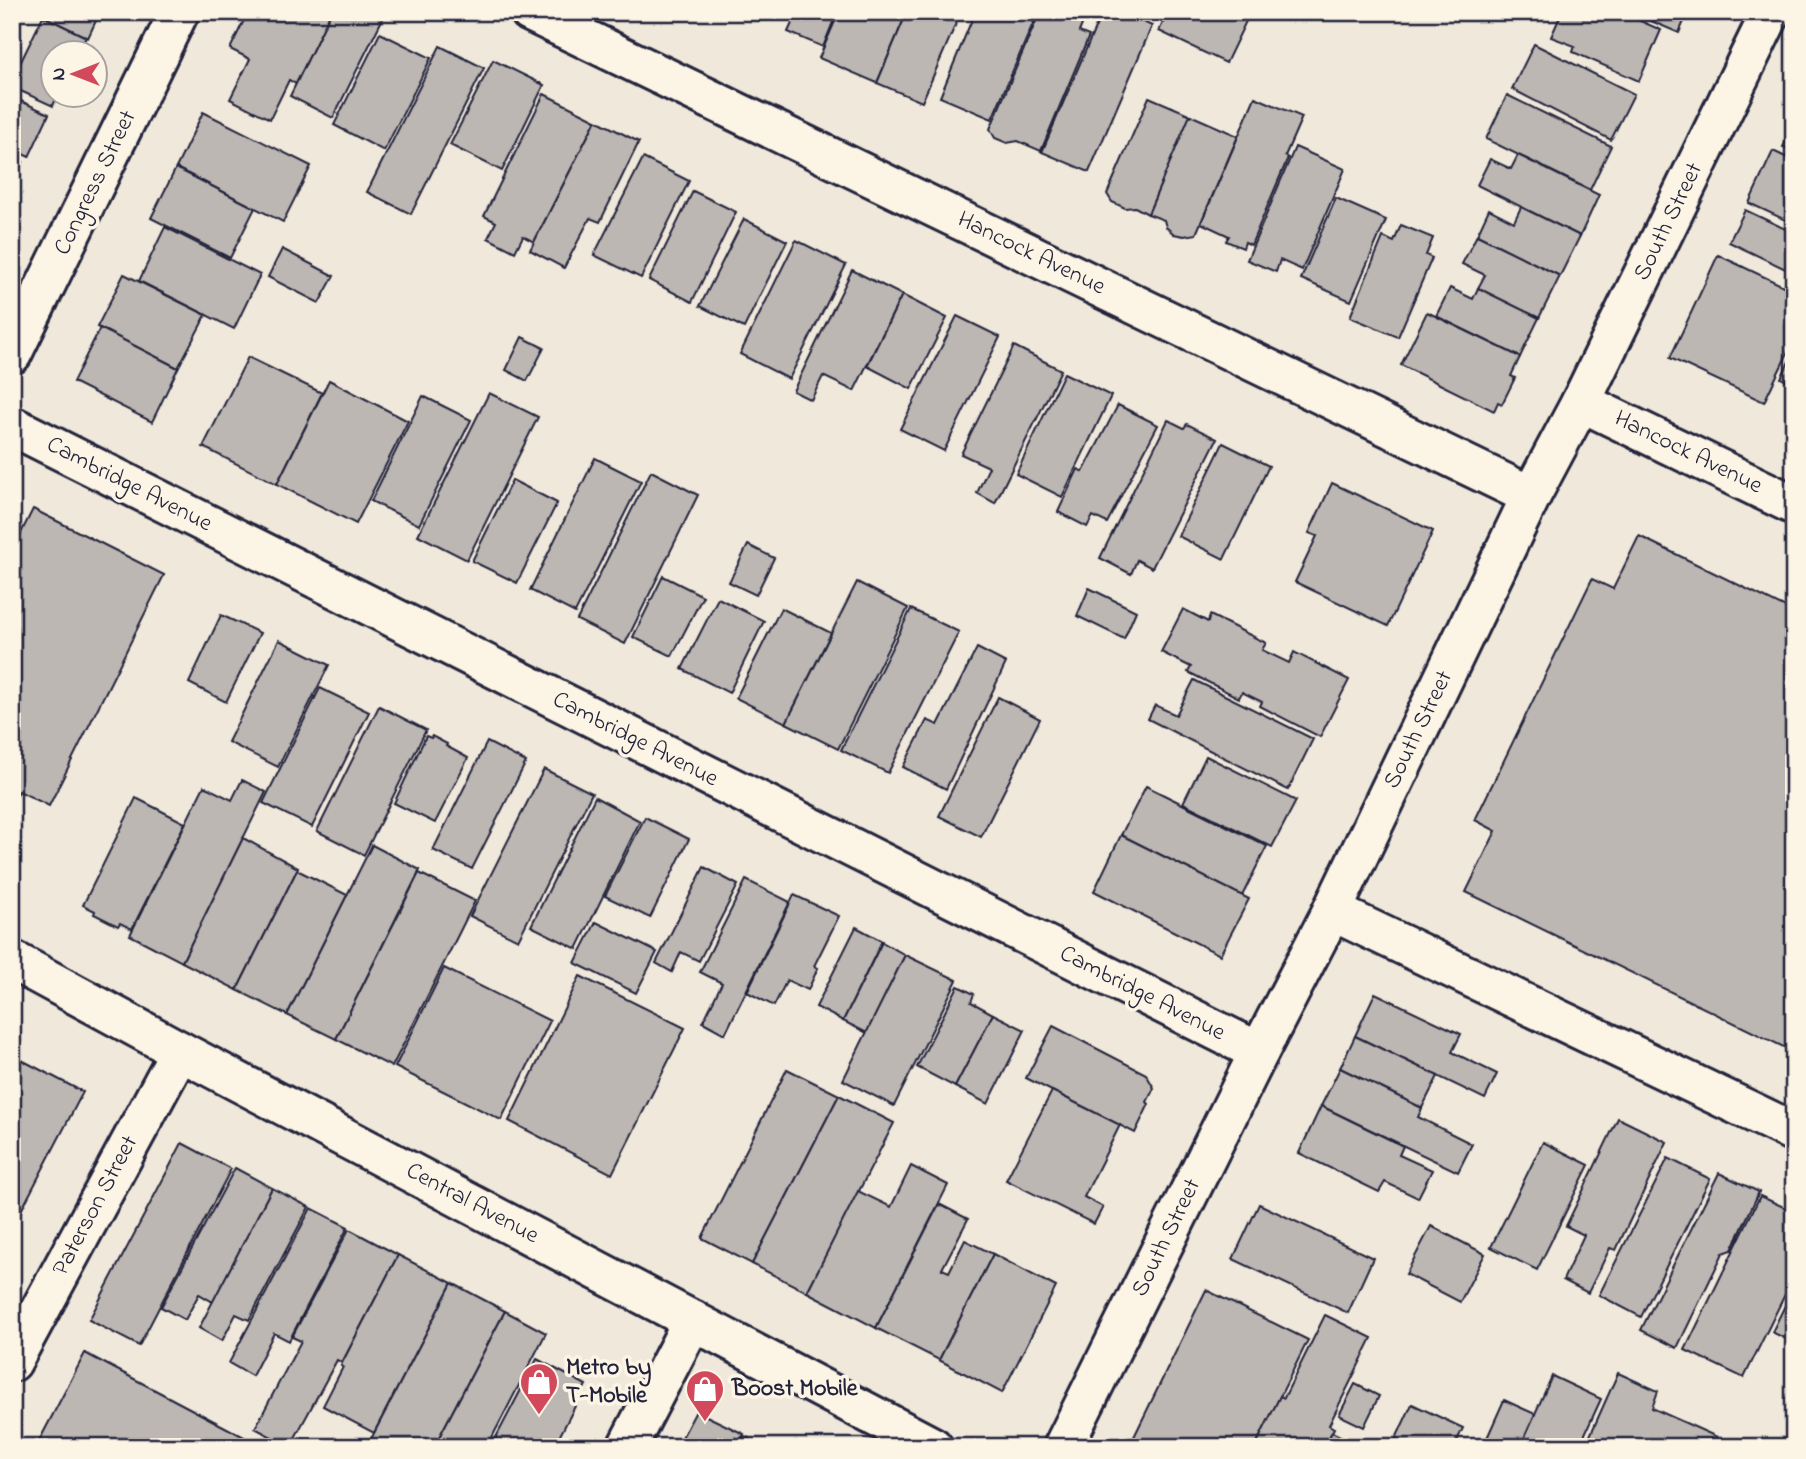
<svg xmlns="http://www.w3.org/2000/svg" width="1806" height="1459" font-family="'Indie Flower',sans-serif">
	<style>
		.building { fill: #bcb7b3; stroke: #22223b; stroke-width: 2 }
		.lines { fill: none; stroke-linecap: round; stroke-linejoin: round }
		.minor-casing { stroke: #22223b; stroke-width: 44 }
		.major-casing { stroke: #22223b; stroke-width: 44 }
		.minor { stroke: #fcf5e5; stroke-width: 38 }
		.major { stroke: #fcf5e5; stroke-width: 38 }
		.labels { text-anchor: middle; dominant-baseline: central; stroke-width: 7; stroke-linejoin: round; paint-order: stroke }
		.street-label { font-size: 24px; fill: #22223b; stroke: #fcf5e5 }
		.poi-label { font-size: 24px; font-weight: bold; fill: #22223b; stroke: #fcf5e5; text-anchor: start }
	</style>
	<rect width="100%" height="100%" fill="#efe8db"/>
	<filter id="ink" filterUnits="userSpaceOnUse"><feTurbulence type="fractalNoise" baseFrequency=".0143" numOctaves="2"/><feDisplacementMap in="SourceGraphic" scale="14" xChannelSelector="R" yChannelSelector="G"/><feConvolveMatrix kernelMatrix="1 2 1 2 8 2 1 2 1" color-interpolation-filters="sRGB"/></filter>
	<g filter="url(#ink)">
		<g class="building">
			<path d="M45 12H100L88 38 43 16Z"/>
			<path d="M248 12H331L296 84 289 80 270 119 230 99 250 59 230 49Z"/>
			<path d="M331 12H386L333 118 290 96Z"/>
			<path d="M797 12H837L823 47 788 32Z"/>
			<path d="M839 12H907L877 83 819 58Z"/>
			<path d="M907 12H961L922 102 877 83Z"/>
			<path d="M975 12H1038L992 119 940 97Z"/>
			<path d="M1055 12H1079L1086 15 1079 32 1089 36 1041 151 1018 141 1007 143 995 138 990 129 1039 14 1052 19Z"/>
			<path d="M1102 12H1121L1152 26 1089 172 1042 152Z"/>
			<path d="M1168 12H1239L1248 17 1226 63 1159 31Z"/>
			<path d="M1562 12H1620L1661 30 1639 81 1573 52 1575 46 1551 37Z"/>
			<path d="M1630 12H1688L1679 33Z"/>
			<path d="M43 16 86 37 79 52H52V94H58L53 106 12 87V80Z"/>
			<path d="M380 33 431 58 384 151 334 125Z"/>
			<path d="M1534 44 1634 94 1611 140 1512 89Z"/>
			<path d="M440 46 484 68 411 214 367 192Z"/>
			<path d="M493 60 544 85 502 171 450 145Z"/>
			<path d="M544 94 596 120 534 242 523 236 515 252 488 238 496 222 484 216Z"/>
			<path d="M1507 95 1611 146 1590 190 1486 139Z"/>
			<path d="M12 97 49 114 29 157 12 149Z"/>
			<path d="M1149 97 1191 115 1148 214 1135 207 1125 208 1112 202 1107 194Z"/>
			<path d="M1255 97 1302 117 1285 156 1288 158 1251 245 1245 242 1243 248 1226 241 1229 236 1201 223Z"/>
			<path d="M203 112 311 166 283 222 176 168Z"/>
			<path d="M1190 115 1238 136 1196 234 1184 236 1174 234 1166 227 1164 220 1148 214Z"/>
			<path d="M596 120 639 142 600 222 590 218 564 268 530 250Z"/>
			<path d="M1794 125V152L1783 147Z"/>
			<path d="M1295 147 1345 169 1302 270 1280 260 1276 272 1247 260Z"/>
			<path d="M1773 151 1794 161V224L1749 203Z"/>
			<path d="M1518 155 1599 195 1580 236 1477 185 1490 159 1511 169Z"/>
			<path d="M12 156 23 162 12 185Z"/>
			<path d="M643 158 689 181 641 278 594 255Z"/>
			<path d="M176 168 255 208 230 258 151 218Z"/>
			<path d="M693 191 736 212 692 302 649 280Z"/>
			<path d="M1336 198 1386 220 1351 301 1301 279Z"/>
			<path d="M1521 207 1580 236 1560 276 1477 235 1489 209 1514 222Z"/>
			<path d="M1745 210 1794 233V273L1729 242Z"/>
			<path d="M744 219 787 241 744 328 700 306Z"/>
			<path d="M1401 225 1433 238 1426 255 1432 258 1398 337 1350 317 1383 237 1394 242Z"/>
			<path d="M165 227 260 275 234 329 139 281Z"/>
			<path d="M1477 235 1560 276 1539 318 1478 288 1485 275 1462 264Z"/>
			<path d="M796 240 846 265 789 379 740 354Z"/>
			<path d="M282 249 334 276 319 303 268 277Z"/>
			<path d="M1718 255 1794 291V340L1764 402 1670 358Z"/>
			<path d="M852 270 902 295 854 391 823 376 811 400 793 391Z"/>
			<path d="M124 274 206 315 178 368 97 327Z"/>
			<path d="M1450 288 1473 299 1478 288 1539 318 1520 357 1436 316Z"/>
			<path d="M902 295 947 318 911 389 867 366Z"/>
			<path d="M1427 312 1520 357 1511 376 1515 378 1502 404 1498 402 1494 411 1401 365Z"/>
			<path d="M957 316 1000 337 944 451 900 429Z"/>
			<path d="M100 328 178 368 152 422 73 382Z"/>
			<path d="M522 337 544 348 527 381 506 370Z"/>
			<path d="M1014 346 1061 370 995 503 977 493 989 467 961 454Z"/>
			<path d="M1794 351V385L1781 378Z"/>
			<path d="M248 357 322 393 277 484 203 447Z"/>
			<path d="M1064 373 1111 396 1062 497 1016 474Z"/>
			<path d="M329 380 408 421 356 524 277 484Z"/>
			<path d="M489 393 538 417 467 560 418 535Z"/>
			<path d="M423 396 471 420 419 525 371 501Z"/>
			<path d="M1118 405 1158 425 1107 523 1093 516 1087 527 1058 512 1078 469 1083 472Z"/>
			<path d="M1168 420 1184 428 1187 424 1217 439 1152 568 1137 560 1131 574 1100 558Z"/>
			<path d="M1223 443 1269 466 1224 559 1178 536Z"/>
			<path d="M595 458 641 481 575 613 530 590Z"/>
			<path d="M651 471 698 495 625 644 577 620Z"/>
			<path d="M512 480 557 503 517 583 472 561Z"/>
			<path d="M1332 483 1433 531 1388 626 1295 582 1317 536 1309 533Z"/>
			<path d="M33 509 164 575 49 806 19 791 12 805V551Z"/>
			<path d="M1639 536 1794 612V1052L1466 892 1496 831 1475 820 1592 579 1613 589Z"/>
			<path d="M748 545 774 558 756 595 729 582Z"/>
			<path d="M663 576 703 596 672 656 633 637Z"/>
			<path d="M857 582 908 608 838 749 786 723Z"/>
			<path d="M1089 588 1136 611 1124 639 1077 616Z"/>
			<path d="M718 598 764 621 729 693 682 669Z"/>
			<path d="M781 608 831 633 786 723 736 698Z"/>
			<path d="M911 609 959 632 888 773 841 750Z"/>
			<path d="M1183 609 1208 622 1210 615 1266 643 1262 650 1289 663 1294 652 1349 680 1320 737 1260 706 1262 702 1242 692 1239 698 1188 672 1191 667 1161 652Z"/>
			<path d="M221 615 260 633 226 702 189 683Z"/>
			<path d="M279 640 329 665 278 767 228 742Z"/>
			<path d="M977 648 1006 663 946 789 903 767 927 720 938 725Z"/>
			<path d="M1194 680 1313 739 1288 790 1148 719 1155 705 1176 715Z"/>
			<path d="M320 688 369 712 312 827 263 803Z"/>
			<path d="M998 697 1040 719 981 837 939 816Z"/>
			<path d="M379 706 426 730 364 855 317 831Z"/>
			<path d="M426 736 431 738 432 736 447 744 446 746 468 758 435 823 394 803Z"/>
			<path d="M487 742 526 762 472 869 433 850Z"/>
			<path d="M1206 756 1296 801 1272 847 1183 803Z"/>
			<path d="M544 769 592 793 518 940 470 916Z"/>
			<path d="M242 780 266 792 182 962 130 935 204 786 232 800Z"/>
			<path d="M1146 786 1267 846 1242 896 1121 835Z"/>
			<path d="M595 797 640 821 577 949 531 926Z"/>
			<path d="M136 798 185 823 132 929 120 923 118 926 94 914 95 911 83 905Z"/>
			<path d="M645 817 689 839 650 918 605 896Z"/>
			<path d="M1121 835 1249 899 1220 955 1094 891Z"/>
			<path d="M243 838 298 868 237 990 182 962Z"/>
			<path d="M372 845 420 870 336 1039 287 1015Z"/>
			<path d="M704 867 738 885 699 961 681 952 672 972 656 963Z"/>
			<path d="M297 870 347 895 287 1015 237 990Z"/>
			<path d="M419 873 475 901 392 1067 336 1039Z"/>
			<path d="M746 880 790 902 725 1034 703 1022 722 983 700 972Z"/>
			<path d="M794 895 839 916 814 966 818 968 808 990 787 980 774 1006 747 992Z"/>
			<path d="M596 922 657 952 636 993 575 963Z"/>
			<path d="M856 927 882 941 843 1021 816 1007Z"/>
			<path d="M882 942 905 955 867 1033 843 1021Z"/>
			<path d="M905 955 957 980 894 1106 843 1080Z"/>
			<path d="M444 968 550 1021 501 1120 395 1067Z"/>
			<path d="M580 976 685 1028 612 1174 509 1121Z"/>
			<path d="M958 986 974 994 971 1002 993 1014 955 1087 917 1067Z"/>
			<path d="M1375 993 1461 1034 1452 1052 1497 1074 1485 1099 1355 1036Z"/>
			<path d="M993 1014 1025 1030 988 1104 955 1087Z"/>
			<path d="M1053 1026 1146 1074 1154 1088 1147 1102 1149 1104 1135 1133 1026 1078Z"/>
			<path d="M1355 1036 1438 1076 1422 1108 1340 1068Z"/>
			<path d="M12 1055 83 1092 12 1228Z"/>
			<path d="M1340 1068 1422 1108 1418 1117 1472 1144 1458 1172 1321 1106Z"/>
			<path d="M787 1069 839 1095 752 1264 702 1238Z"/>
			<path d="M1052 1091 1120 1125 1084 1197 1103 1207 1094 1224 1006 1180Z"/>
			<path d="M839 1095 894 1123 807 1292 752 1264Z"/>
			<path d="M1321 1106 1403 1146 1399 1155 1432 1170 1418 1198 1385 1182 1379 1192 1299 1153Z"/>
			<path d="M1618 1118 1667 1142 1616 1250 1610 1248 1588 1293 1563 1280 1584 1235 1566 1226Z"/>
			<path d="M1543 1142 1589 1165 1537 1270 1491 1247Z"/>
			<path d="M182 1143 231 1169 139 1346 89 1320Z"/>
			<path d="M1668 1158 1710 1179 1641 1317 1599 1295Z"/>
			<path d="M911 1166 948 1185 876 1328 807 1292 858 1191 891 1207Z"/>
			<path d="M235 1168 272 1188 213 1302 199 1294 185 1320 161 1307Z"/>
			<path d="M1719 1173 1759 1192 1732 1250 1723 1253 1677 1348 1641 1330Z"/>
			<path d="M272 1188 309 1207 249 1320 236 1314 222 1341 199 1328Z"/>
			<path d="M1760 1196 1794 1212V1276L1744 1378 1685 1350Z"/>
			<path d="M939 1204 968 1219 942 1269 949 1272 965 1240 993 1254 939 1360 876 1328Z"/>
			<path d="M1259 1204 1373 1258 1348 1313 1233 1259Z"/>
			<path d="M311 1208 348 1227 289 1341 274 1333 252 1376 229 1363Z"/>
			<path d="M1431 1226 1485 1254 1460 1302 1406 1274Z"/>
			<path d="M349 1229 398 1255 342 1363 337 1360 290 1447 255 1428 301 1341 292 1337Z"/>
			<path d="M993 1254 1056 1287 1002 1393 939 1360Z"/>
			<path d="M398 1255 452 1283 374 1433 323 1406 343 1367 341 1366 342 1363Z"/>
			<path d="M452 1283 505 1311 434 1447H386L371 1439Z"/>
			<path d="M1793 1289 1794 1290V1343L1772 1332Z"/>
			<path d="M1206 1290 1308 1340 1255 1447H1129Z"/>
			<path d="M505 1311 546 1333 487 1447H434Z"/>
			<path d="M1325 1315 1372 1338 1329 1425 1334 1428 1324 1447H1255L1280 1396 1284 1398Z"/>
			<path d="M85 1353 263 1447H44L38 1443Z"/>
			<path d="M537 1359 586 1385 554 1447H491Z"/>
			<path d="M1618 1373 1658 1391 1652 1408 1717 1437 1712 1447H1585Z"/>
			<path d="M1552 1376 1601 1399 1579 1447H1520Z"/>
			<path d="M1355 1384 1379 1396 1364 1427 1339 1415Z"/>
			<path d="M1504 1400 1535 1414 1520 1447H1483Z"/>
			<path d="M1412 1404 1463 1428 1454 1447H1392Z"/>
			<path d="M696 1411 744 1434 737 1447H677Z"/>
			<path d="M1332 1432 1348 1440 1344 1447H1324Z"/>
			<path d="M745 1436 764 1447H739Z"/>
		</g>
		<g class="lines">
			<defs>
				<g id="minor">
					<path d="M530 12 1531 496"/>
					<path d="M12 354 179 12"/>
					<path d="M1581 402 1794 505"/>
					<path d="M12 426 1259 1052"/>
					<path d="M1332 911 1794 1132"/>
					<path d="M12 1362 180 1051"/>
					<path d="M627 1447 693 1320"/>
					<path d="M1063 1447 1259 1052 1332 911 1531 496 1581 402 1771 12"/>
				</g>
				<path id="major" d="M12 960 180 1051 933 1447"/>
			</defs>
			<use href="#minor" class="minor-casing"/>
			<use href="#major" class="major-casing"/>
			<use href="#minor" class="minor"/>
			<use href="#major" class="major"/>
		</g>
	</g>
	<defs>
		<symbol id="shop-pin" viewBox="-11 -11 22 30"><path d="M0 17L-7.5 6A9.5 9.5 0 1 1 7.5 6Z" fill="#d1495b" stroke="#fcf5e5"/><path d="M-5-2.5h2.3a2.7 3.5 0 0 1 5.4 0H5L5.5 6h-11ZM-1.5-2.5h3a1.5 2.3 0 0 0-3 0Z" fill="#fff"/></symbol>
	</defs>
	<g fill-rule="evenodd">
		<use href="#shop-pin" x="517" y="1360" width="44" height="60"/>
		<use href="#shop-pin" x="683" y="1367" width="44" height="60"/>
	</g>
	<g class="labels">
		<g class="street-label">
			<text transform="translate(96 183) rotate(-64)">Congress Street</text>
			<text transform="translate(1669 222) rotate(-64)">South Street</text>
			<text transform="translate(1031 254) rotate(26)">Hancock Avenue</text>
			<text transform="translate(1688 453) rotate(26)">Hancock Avenue</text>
			<text transform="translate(129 485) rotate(27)">Cambridge Avenue</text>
			<text transform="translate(1419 730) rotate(-64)">South Street</text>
			<text transform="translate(635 740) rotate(27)">Cambridge Avenue</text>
			<text transform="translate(1142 994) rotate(27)">Cambridge Avenue</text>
			<text transform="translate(472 1204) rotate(28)">Central Avenue</text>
			<text transform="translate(96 1206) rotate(-62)">Paterson Street</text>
			<text transform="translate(1167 1238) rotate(-64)">South Street</text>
		</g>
		<g class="poi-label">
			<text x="566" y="1368">Metro by<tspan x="566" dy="28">T-Mobile</tspan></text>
			<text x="732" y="1389">Boost Mobile</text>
		</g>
	</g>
	<rect width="1806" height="1459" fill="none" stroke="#fcf5e5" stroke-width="42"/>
	<rect x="21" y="21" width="1764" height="1417" fill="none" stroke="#22223b" stroke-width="2.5" filter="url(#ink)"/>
	<g transform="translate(74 74) rotate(270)"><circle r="33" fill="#fcf5e5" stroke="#a5a1a1" stroke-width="2"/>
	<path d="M0-5L12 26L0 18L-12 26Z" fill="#d1495b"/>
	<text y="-10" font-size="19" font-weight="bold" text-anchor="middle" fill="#22223b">N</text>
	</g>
</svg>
